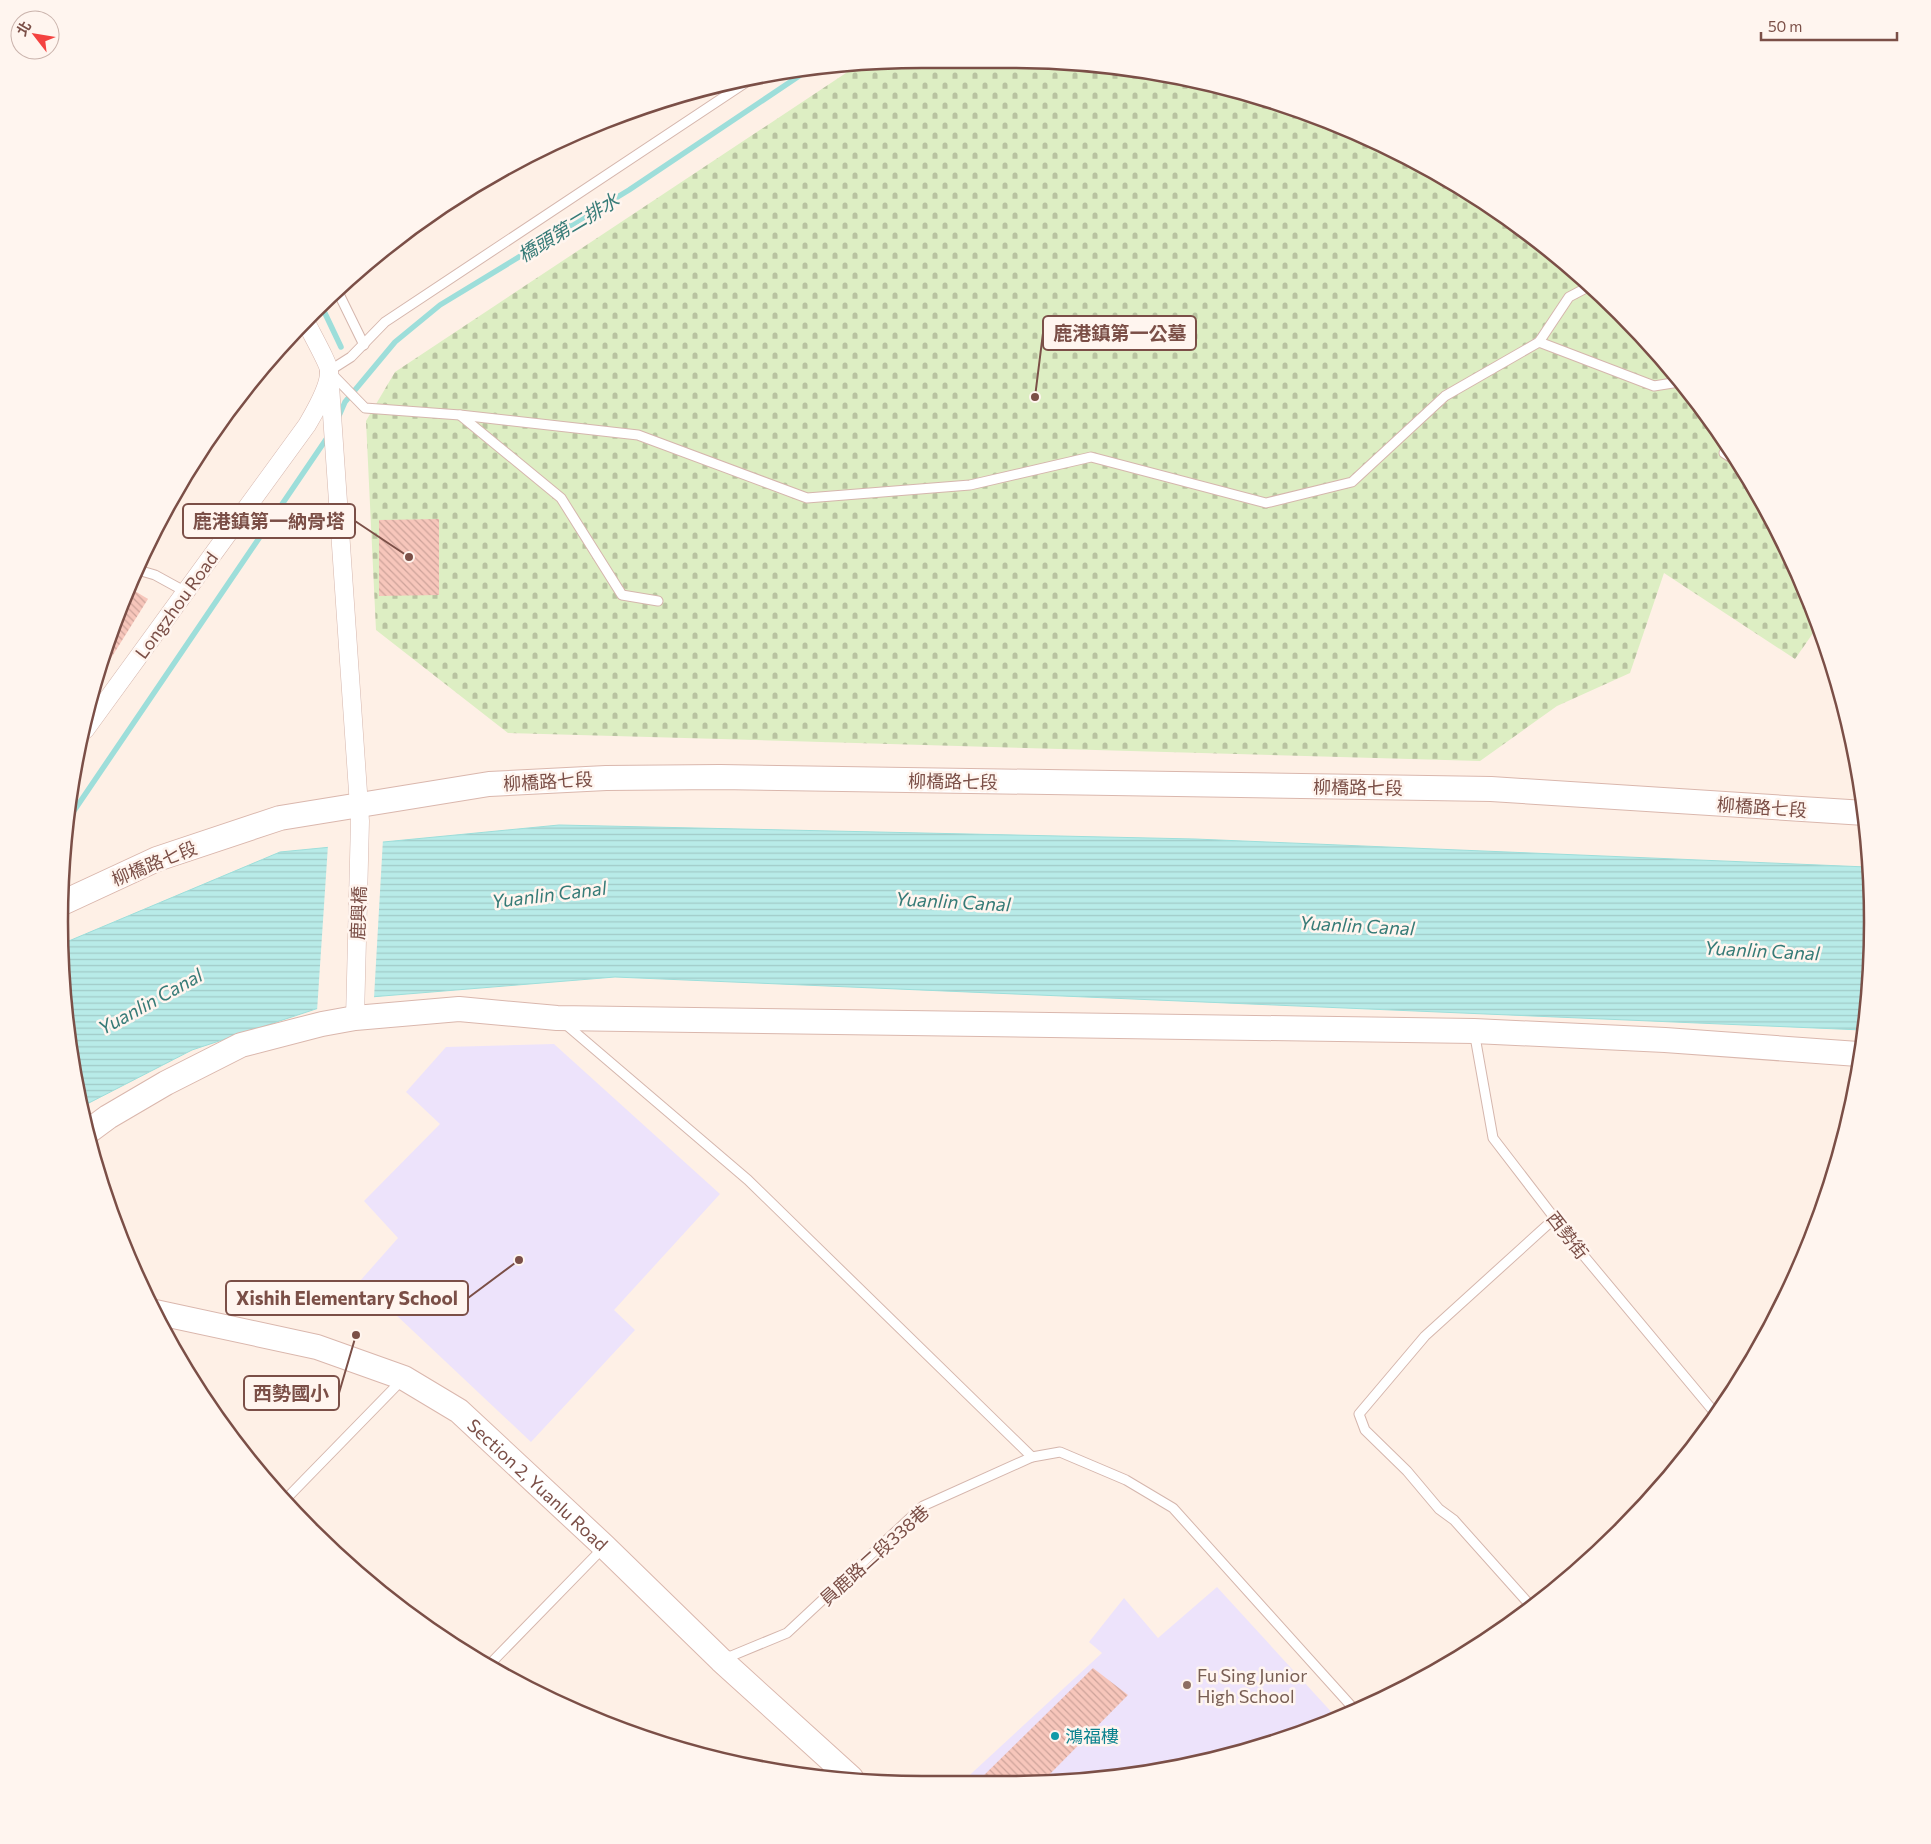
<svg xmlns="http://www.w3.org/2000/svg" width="1931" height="1844" font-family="Commissioner,'Noto Sans TC',sans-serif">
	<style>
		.education { fill: #ede3fb }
		.cemetery { fill: url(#cemetery-stones) }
		.water { fill: url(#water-rules); stroke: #9ddeda }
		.pier { fill: #fef0e6 }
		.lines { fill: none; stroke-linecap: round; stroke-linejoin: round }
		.stream { stroke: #9ddeda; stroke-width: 5.5 }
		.building { fill: url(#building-back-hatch) }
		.lane-casing { stroke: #d5b6ad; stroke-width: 11 }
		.street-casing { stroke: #d5b6ad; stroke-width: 19 }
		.secondary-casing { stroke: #dab7ad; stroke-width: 26 }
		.lane { stroke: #fff; stroke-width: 9 }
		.street { stroke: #fff; stroke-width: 18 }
		.secondary { stroke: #fff; stroke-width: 24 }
		.education-dot { fill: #8d6e63; stroke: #fff5ef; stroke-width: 2 }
		.culture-dot { fill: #0f9aa8; stroke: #fff5ef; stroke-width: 2 }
		.labels { text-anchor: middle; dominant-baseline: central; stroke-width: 5; stroke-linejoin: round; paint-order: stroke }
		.street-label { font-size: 18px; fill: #7b4f47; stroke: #fff5ef }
		.education-label { font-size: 18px; fill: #785e54; stroke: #fff5ef; text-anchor: start }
		.culture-label { font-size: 18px; fill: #0d838f; stroke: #fff5ef; text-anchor: start }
		.water-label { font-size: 19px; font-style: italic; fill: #367b77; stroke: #fff5ef }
		.rim { fill: none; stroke: #7b4f47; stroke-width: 2.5 }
		.leader { fill: none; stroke: #7b4f47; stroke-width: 2 }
		.callout-dot { fill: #7b4f47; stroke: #fff5ef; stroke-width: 2 }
		.callout { fill: #fff5ef; stroke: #7b4f47; stroke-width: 2 }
		.callout-label { font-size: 19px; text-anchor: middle; font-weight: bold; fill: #7b4f47 }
	</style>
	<defs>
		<pattern id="cemetery-stones" width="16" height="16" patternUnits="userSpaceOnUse" patternTransform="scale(1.25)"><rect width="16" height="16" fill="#ddeec3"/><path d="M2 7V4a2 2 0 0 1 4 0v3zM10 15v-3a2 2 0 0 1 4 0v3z" fill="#b8c3a0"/></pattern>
		<pattern id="water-rules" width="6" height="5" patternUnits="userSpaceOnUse" patternTransform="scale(1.25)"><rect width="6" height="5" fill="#b8ebe8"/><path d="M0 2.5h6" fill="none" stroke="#a2cbc8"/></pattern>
		<pattern id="building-back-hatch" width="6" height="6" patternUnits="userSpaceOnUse" patternTransform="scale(1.25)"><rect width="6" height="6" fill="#f7c6bb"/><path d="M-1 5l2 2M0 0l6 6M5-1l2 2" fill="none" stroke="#cda39a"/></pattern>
	</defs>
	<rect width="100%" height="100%" fill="#fef0e6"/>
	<g class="education">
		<path d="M554 1044 720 1194 614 1310 635 1330 531 1442 360 1281 398 1238 364 1201 440 1124 406 1092 446 1047Z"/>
		<path d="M1217 1587 1336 1717 1286 1740 1121 1778 960 1784 1102 1653 1089 1642 1124 1598 1158 1638Z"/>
	</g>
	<path class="cemetery" d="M922 59 1066 61 1233 88 1391 148 1535 237 1658 353 1757 491 1818 626 1795 659 1664 573 1630 673 1557 706 1480 761 508 733 376 630 366 421 395 372 858 65Z"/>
	<path class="water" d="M559 825 1195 839 1867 867 1870 979 1862 1030 615 977 346 999 192 1050 83 1106 66 1034 60 946 64 943 280 852Z"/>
	<path class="pier" d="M383 839 374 998 346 1002 317 1011 328 845Z"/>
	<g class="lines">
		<g class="stream">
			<path d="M322 307 341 347"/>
			<path d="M338 418 345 402 395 342 440 305 629 190 808 70"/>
			<path d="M65 824 329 435"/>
		</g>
	</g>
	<g class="building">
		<path d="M439 519V595L379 596V520Z"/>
		<path d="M130 588 148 599 101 674 98 673 104 645Z"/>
		<path d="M1093 1668 1128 1695 1043 1781 976 1783Z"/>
	</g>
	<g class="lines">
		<defs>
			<g id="lane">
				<path d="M757 75 385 322 351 357 329 371 365 408 460 415 638 435 807 498 970 485 1091 457 1266 503 1352 482 1445 396 1539 342 1654 386 1679 382"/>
				<path d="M338 292 364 345"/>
				<path d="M1539 342 1569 297 1588 287"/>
				<path d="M460 415 561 498 622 595 658 601"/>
				<path d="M1727 449 1724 453 1735 460"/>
				<path d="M138 570 155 575 186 592"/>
				<path d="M563 1022 748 1180 1032 1457 1060 1452 1126 1480 1173 1508 1354 1709"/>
				<path d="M1474 1031 1493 1138 1579 1250 1715 1413"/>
				<path d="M283 1502 402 1380"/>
				<path d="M1530 1605 1454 1520 1439 1509 1407 1471 1365 1430 1359 1414 1425 1336 1555 1218"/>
				<path d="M724 1659 787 1633 923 1506 1032 1457"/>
				<path d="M489 1665 604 1547"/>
			</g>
			<g id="street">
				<path d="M329 371 360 821 355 1018"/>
				<path d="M85 730 307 425C315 411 330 387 329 371 329 364 310 331 306 322"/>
			</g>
			<g id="secondary">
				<path d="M60 904 157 859 280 818 489 784 606 778 720 777 1491 789 1865 813"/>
				<path d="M89 1131 108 1117 166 1083 241 1045 322 1024 355 1018 459 1009 557 1018 1474 1031 1665 1040 1858 1054"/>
				<path id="s1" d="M155 1312 317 1347 404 1378 459 1411 605 1547 721 1660 851 1778"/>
			</g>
		</defs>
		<use href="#lane" class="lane-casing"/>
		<use href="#street" class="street-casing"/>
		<use href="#secondary" class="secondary-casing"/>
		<use href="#lane" class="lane"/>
		<use href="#street" class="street"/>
		<use href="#secondary" class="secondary"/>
	</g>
	<circle class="education-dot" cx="1187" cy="1685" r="5"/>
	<circle class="culture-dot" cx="1055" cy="1736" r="5"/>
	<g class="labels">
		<g class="street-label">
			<text transform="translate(176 605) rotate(-54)">Longzhou Road</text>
			<text transform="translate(548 781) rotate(-3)">柳橋路七段</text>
			<text transform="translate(953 781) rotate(1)">柳橋路七段</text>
			<text transform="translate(1358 787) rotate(1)">柳橋路七段</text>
			<text transform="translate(1762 807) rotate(4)">柳橋路七段</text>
			<text transform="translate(154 863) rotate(-22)">柳橋路七段</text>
			<text transform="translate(358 913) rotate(-88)">鹿興橋</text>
			<text transform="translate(1568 1235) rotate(52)">西勢街</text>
			<text stroke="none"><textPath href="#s1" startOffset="430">Section 2, Yuanlu Road</textPath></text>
			<text transform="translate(874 1555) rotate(-42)">員鹿路二段338巷</text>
		</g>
		<g class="education-label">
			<text x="1197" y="1675">Fu Sing Junior<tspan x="1197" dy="21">High School</tspan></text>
		</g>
		<g class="culture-label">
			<text x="1065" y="1736">鴻福樓</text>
		</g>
		<g class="water-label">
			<text transform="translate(568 227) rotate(-31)">橋頭第二排水</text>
			<text transform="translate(549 894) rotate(-7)">Yuanlin Canal</text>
			<text transform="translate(953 901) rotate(3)">Yuanlin Canal</text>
			<text transform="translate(1357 925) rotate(3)">Yuanlin Canal</text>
			<text transform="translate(1762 950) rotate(3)">Yuanlin Canal</text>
			<text transform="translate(150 1001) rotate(-29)">Yuanlin Canal</text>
		</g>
	</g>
	<path d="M0 0H1931V1844H0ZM922 68H1010A854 854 0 0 1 1864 922V922A854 854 0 0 1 1010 1776H922A854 854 0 0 1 68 922V922A854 854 0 0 1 922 68Z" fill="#fff5ef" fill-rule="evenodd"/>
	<path class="rim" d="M922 68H1010A854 854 0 0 1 1864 922V922A854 854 0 0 1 1010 1776H922A854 854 0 0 1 68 922V922A854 854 0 0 1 922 68Z"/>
	<path class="leader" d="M1035 397L1043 333M409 557L355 521M519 1260L468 1298M356 1335L339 1393"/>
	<g class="callout-dot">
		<circle cx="1035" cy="397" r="5"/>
		<circle cx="409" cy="557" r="5"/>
		<circle cx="519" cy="1260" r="5"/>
		<circle cx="356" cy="1335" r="5"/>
	</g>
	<g class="callout">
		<rect x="1043" y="316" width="153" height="34" rx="5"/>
		<rect x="183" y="504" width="172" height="34" rx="5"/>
		<rect x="226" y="1281" width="242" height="34" rx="5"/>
		<rect x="244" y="1376" width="95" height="34" rx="5"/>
	</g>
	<g class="callout-label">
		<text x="1120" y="340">鹿港鎮第一公墓</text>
		<text x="269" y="528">鹿港鎮第一納骨塔</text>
		<text x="347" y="1305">Xishih Elementary School</text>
		<text x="291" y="1400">西勢國小</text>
	</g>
	<g transform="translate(35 35) rotate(301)"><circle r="24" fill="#fff5ef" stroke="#cab3ac"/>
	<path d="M0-4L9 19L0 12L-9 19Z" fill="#f44240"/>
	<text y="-8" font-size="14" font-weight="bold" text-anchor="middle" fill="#7b4f47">北</text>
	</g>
	<path d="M1761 32v8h136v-8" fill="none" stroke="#7b4f47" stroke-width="2.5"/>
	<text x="1768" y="32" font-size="15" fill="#7b4f47" stroke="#fff5ef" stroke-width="4" paint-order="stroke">50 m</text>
</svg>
